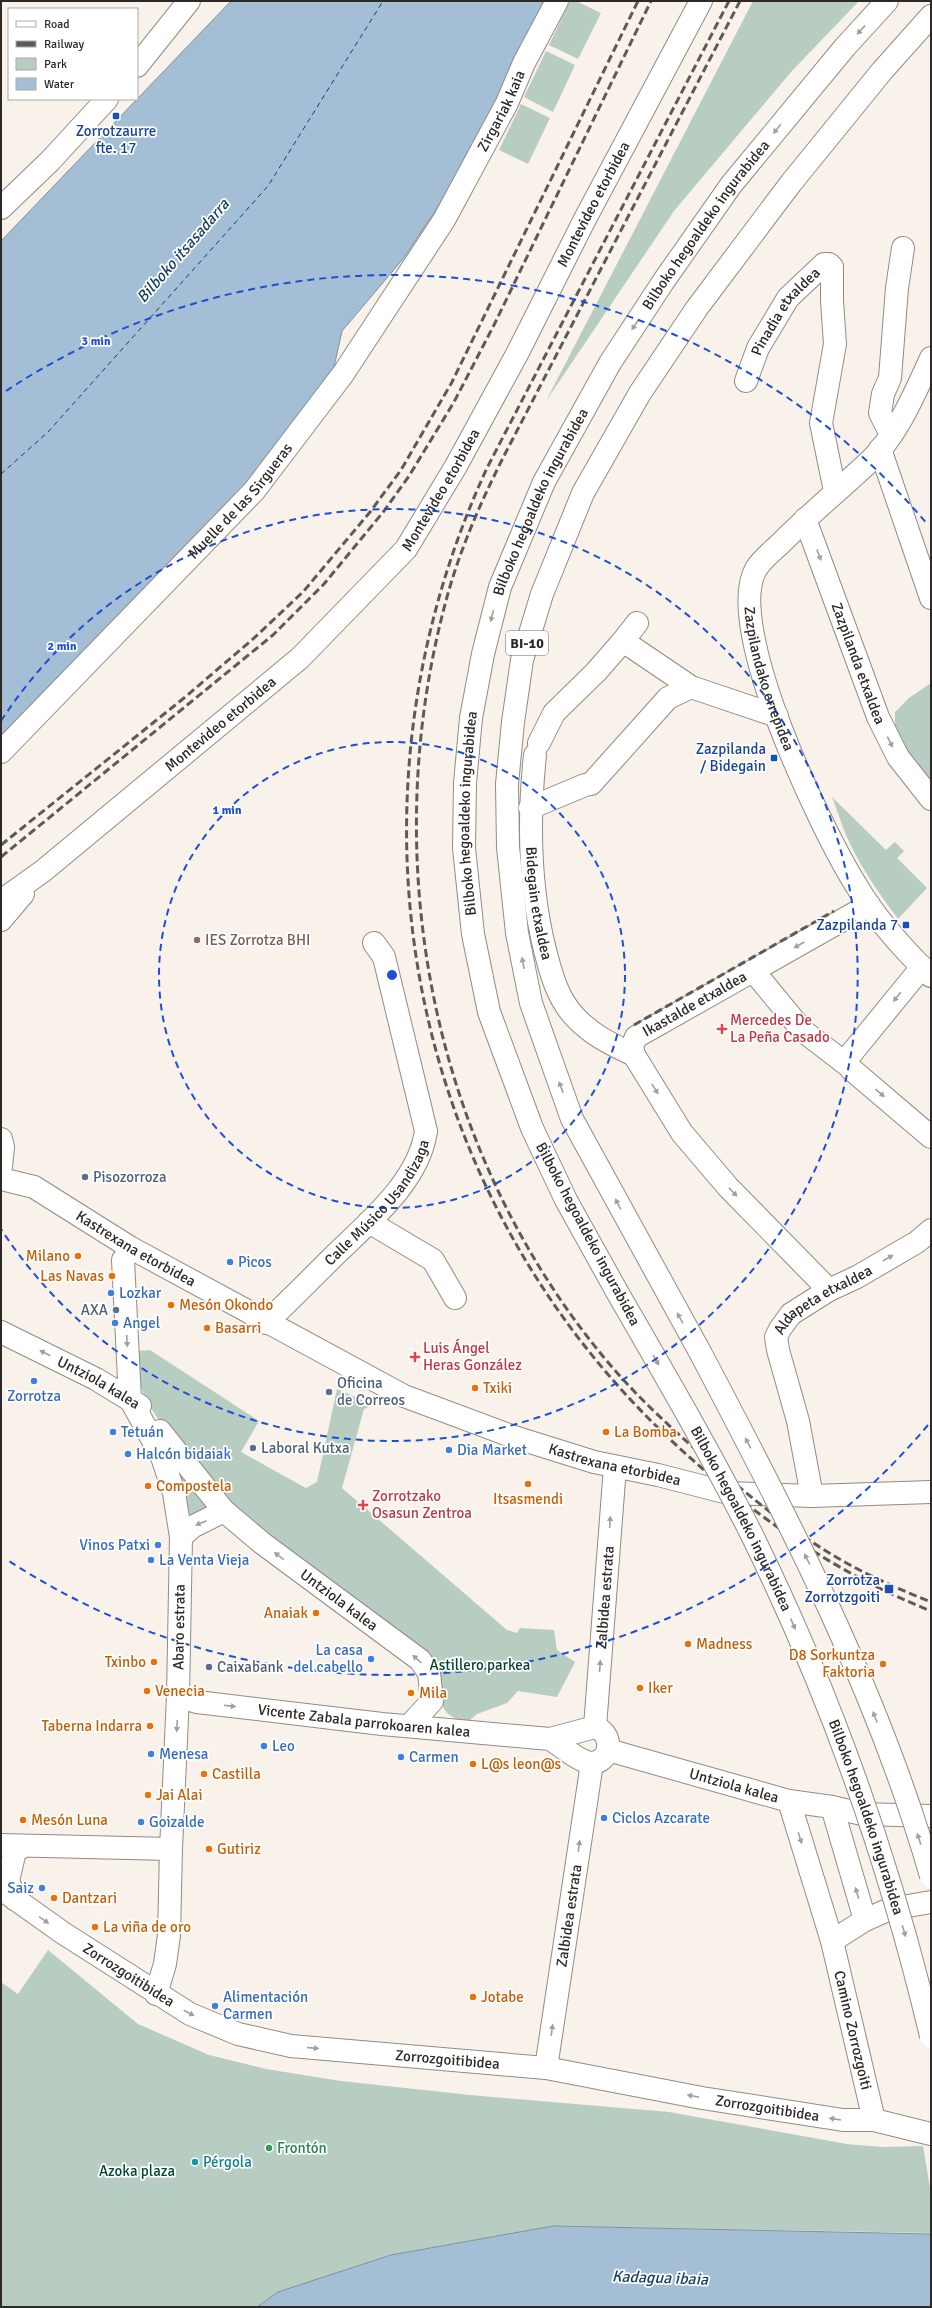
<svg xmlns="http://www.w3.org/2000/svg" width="932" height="2308" font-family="Signika,sans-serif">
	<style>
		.green { fill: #b8cdc2 }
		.water { fill: #a4bed5; stroke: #8091a1 }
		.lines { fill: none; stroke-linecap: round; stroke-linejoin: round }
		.ferry { stroke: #143e5e; stroke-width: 1; stroke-dasharray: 5 4; stroke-linecap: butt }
		.minor-casing { stroke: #928b85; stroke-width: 24 }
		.major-casing { stroke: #928b85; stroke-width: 24 }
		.highway-casing { stroke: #928b85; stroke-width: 24 }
		.minor { stroke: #fff; stroke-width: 22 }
		.major { stroke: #fff; stroke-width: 22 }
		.highway { stroke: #fff; stroke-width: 22 }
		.rail { stroke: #5e5a57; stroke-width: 3; stroke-dasharray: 8 4; stroke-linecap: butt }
		.highway-bridge-casing { stroke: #928b85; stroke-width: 24; stroke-linecap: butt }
		.highway-bridge { stroke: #fff; stroke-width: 22 }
		.oneway { fill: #a09f9e }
		.ring { fill: none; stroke: #1d4ed8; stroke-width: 2; stroke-dasharray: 7 5 }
		.transit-dot { fill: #1a4fb4; stroke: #fff; stroke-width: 1.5 }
		.education-dot { fill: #8d6e63; stroke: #fff; stroke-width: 1.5 }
		.health-dot { fill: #e0444e; stroke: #fff; stroke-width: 1.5 }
		.service-dot { fill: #5c6f8a; stroke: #fff; stroke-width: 1.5 }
		.food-dot { fill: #e8710a; stroke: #fff; stroke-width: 1.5 }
		.shop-dot { fill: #3f7fe0; stroke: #fff; stroke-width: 1.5 }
		.leisure-dot { fill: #2e9e5b; stroke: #fff; stroke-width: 1.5 }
		.culture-dot { fill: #0f9aa8; stroke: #fff; stroke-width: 1.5 }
		.labels { text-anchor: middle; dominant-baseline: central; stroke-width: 3.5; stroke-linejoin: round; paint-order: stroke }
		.shield { fill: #fff; stroke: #6b6968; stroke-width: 1 }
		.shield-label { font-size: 14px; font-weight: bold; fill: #2c2927 }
		.street-label { font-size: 15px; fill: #2c2927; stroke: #fff }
		.transit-label { font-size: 15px; fill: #164399; stroke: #fff; text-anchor: end }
		.education-label { font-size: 15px; fill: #785e54; stroke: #fff; text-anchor: start }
		.health-label { font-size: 15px; fill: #be3a42; stroke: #fff; text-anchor: start }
		.service-label { font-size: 15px; fill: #4e5e75; stroke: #fff; text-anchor: start }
		.food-label { font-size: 15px; fill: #c56008; stroke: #fff; text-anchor: start }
		.shop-label { font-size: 15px; fill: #366cbe; stroke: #fff; text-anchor: start }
		.park-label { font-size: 15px; fill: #04462f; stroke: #fff }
		.leisure-label { font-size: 15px; fill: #27864d; stroke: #fff; text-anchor: start }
		.culture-label { font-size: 15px; fill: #0d838f; stroke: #fff; text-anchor: start }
		.water-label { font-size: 16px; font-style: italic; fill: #143e5e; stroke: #fff }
		.centre { fill: #1d4ed8; stroke: #fff; stroke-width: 2 }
		.ring-label { font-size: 12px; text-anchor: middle; font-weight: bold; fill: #1d4ed8; stroke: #fff; stroke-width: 3.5; stroke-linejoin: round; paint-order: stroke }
	</style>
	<rect width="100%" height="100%" fill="#f9f2ea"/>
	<g class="green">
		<path d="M570 1H576L601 13 578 59 549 45Z"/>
		<path d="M753 1H859L791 72 674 211 546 401Z"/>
		<path d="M546 51 575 65 553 112 524 97Z"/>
		<path d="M521 104 550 118 528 164 499 150Z"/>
		<path d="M931 683V782L895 737V712L909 698Z"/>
		<path d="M832 797 886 850 895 842 904 851 897 858 927 888 898 919C878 892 859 865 846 835 841 822 837 810 832 797Z"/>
		<path d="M150 1350 259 1421 241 1452 306 1488 317 1482 337 1389 373 1405 364 1409 342 1488 507 1630 517 1633 520 1628 554 1630 557 1650 575 1662 557 1697 518 1691 507 1703 477 1714 470 1720H457L447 1713 438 1700 436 1670 424 1649 337 1592 244 1520 165 1430 149 1405 139 1384 135 1351Z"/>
		<path d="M176 1465 211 1506 188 1518Z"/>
		<path d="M48 1950 138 2024 209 2055 266 2069 341 2081 470 2095 669 2112 847 2144 882 2147 923 2146 931 2193V2233L553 2226 278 2292 257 2307H1V1982L18 1994Z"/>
	</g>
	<g class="water">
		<path d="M231 1H557L449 190 403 259 342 331 334 367 248 487 1 740V241Z"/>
		<path d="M553 2226 931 2234V2307H257L278 2292 391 2255Z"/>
	</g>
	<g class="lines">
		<path class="ferry" d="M1 474 48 432 268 186 383 1"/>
		<defs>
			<g id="minor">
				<path d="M137 66 189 1"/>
				<path d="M1 208 50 161 107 99"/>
				<path id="s1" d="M931 358C914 395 898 434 869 462 840 489 810 514 782 542 774 550 762 559 756 569 723 626 822 831 856 885 876 919 903 949 931 976"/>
				<path id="s2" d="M746 381 758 348 788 298 824 264H829L832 267V301L835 344 821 423 835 491"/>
				<path d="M891 435 880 413 883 394 890 378 897 288 903 248"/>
				<path d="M880 449 931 598"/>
				<path id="s3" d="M805 519 878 717 898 757 931 799"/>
				<path d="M623 641 637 623"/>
				<path d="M539 743 554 713 596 672 623 641 691 687 777 716"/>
				<path id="s4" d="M1 752 254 491 343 374 444 220 507 103 524 63 557 1"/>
				<path id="s5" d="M535 755C528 821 529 886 545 950 551 974 558 1000 576 1018 593 1036 613 1045 634 1055"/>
				<path d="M530 808 585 785 591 784 668 698 691 687"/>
				<path d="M922 967 846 1060 851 1069 931 1137"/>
				<path d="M760 979 802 1030 846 1064"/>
				<path id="s6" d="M1 1179 34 1187 131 1248 404 1396 514 1437 594 1462 658 1475 728 1493 812 1496 931 1492"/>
				<path d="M369 1222 433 1260 455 1298"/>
				<path d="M131 1248 123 1260 130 1399 162 1457 174 1493 181 1537 178 1696 171 1849 169 1935 165 1964 156 1994"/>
				<path id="s7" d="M829 1290 728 1187 682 1133 634 1055 632 1047 636 1037 869 905"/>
				<path id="s8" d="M266 1323C290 1300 313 1277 336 1254 370 1221 419 1181 426 1131L384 957 374 943"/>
				<path id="s9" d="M1 1332 96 1379 140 1406"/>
				<path id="s10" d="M160 1431 224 1511 262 1543 420 1660 429 1673 432 1701 409 1726"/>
				<path id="s11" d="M812 1496 798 1421 778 1350 776 1337 780 1329 791 1314 829 1290 857 1277 917 1242 931 1230"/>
				<path d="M181 1537 192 1527 224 1511"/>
				<path id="s12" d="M178 1696 197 1702 382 1724 550 1739"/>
				<path id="s13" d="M595 1727 615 1467"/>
				<path d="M595 1727C618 1736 608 1768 587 1762 575 1759 562 1746 550 1739Z"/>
				<path id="s14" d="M608 1750 789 1801 832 1807 862 1814 931 1816"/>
				<path id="s15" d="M789 1801 832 1941 874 2120"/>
				<path d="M1 1845 171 1849"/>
				<path id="s16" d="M1 1889 63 1933 190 2014 238 2034 291 2046 546 2068 702 2098 843 2120H874L931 2134"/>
				<path d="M16 1900 8 1881 15 1851 24 1846"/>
				<path d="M865 1920 890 1909 931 1902"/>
				<path d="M832 1941 865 1920 832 1807"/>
				<path id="s17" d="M546 2068 592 1763"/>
			</g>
			<g id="major">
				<path id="s18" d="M1 901 43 871 300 658 406 549 456 466 517 354 585 219 701 1"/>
				<path d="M1 920 23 894"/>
				<path d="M1 1139 3 1147 1 1167"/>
			</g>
			<g id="highway">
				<path id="s19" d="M616 1290 566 1200 532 1128 489 1012 473 934 464 848 465 783 471 718 483 654 500 587 544 482 610 363 663 282 731 185 845 47 887 1"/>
				<path d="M700 1352 572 1119 531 1003 517 933 508 847 507 784 513 722 522 660 542 594 583 493 640 393 697 308 791 183 882 71 931 16"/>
			</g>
		</defs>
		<use href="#minor" class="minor-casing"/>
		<use href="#major" class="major-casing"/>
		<use href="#highway" class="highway-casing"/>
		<use href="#minor" class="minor"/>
		<use href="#major" class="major"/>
		<use href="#highway" class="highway"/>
		<g class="rail">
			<path d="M729 1 487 468C324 821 413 1231 715 1479 783 1535 848 1578 931 1611"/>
			<path d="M740 1 507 450C483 497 461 546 447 597 375 859 431 1150 606 1360 638 1398 673 1430 710 1462 751 1498 795 1534 843 1561 871 1577 901 1590 931 1602"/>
			<path d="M1 845 184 698 253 639 303 592 370 512 401 470 452 382 638 1"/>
			<path d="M1 857 273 635 324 584 384 511 409 476 454 402 494 325 651 1"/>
			<path d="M634 1025 834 911"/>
		</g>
		<defs>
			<g id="highway-bridge">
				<path id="s20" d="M616 1290C662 1370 709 1450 751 1533 830 1693 890 1863 931 2036"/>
				<path d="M700 1352C789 1521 878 1691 931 1876"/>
			</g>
		</defs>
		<use href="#highway-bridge" class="highway-bridge-casing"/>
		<use href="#highway-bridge" class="highway-bridge"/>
	</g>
	<defs><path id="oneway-solid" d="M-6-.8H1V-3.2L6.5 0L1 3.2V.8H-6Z"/></defs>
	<g class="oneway">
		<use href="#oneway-solid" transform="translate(861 30) rotate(133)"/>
		<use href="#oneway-solid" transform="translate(777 129) rotate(129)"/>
		<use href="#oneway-solid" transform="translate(635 325) rotate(123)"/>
		<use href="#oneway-solid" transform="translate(819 555) rotate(69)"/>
		<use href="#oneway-solid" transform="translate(492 616) rotate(104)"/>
		<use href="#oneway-solid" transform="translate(890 742) rotate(64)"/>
		<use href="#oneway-solid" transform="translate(799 945) rotate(150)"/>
		<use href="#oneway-solid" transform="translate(523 963) rotate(-101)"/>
		<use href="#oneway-solid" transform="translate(897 997) rotate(129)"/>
		<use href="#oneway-solid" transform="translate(561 1087) rotate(-110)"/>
		<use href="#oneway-solid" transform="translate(655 1089) rotate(58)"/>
		<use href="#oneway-solid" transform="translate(880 1093) rotate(40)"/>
		<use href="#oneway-solid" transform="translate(733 1192) rotate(46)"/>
		<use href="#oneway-solid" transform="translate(618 1204) rotate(-118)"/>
		<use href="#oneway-solid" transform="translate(888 1258) rotate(-30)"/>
		<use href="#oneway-solid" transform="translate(680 1318) rotate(-119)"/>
		<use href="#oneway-solid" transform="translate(127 1341) rotate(87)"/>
		<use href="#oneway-solid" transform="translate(45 1353) rotate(-153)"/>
		<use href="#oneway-solid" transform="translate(656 1360) rotate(60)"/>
		<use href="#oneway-solid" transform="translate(748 1443) rotate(-118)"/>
		<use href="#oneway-solid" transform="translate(610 1522) rotate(-86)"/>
		<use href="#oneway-solid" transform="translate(201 1523) rotate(157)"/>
		<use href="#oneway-solid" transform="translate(279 1556) rotate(-143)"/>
		<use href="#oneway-solid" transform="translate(807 1559) rotate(-117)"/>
		<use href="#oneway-solid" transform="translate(793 1624) rotate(67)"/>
		<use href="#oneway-solid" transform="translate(417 1659) rotate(-138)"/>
		<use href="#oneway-solid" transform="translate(600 1666) rotate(-86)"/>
		<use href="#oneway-solid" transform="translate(230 1706) rotate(7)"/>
		<use href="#oneway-solid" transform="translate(875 1717) rotate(-111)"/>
		<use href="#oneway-solid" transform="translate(177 1726) rotate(93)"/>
		<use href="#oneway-solid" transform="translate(800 1838) rotate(73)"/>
		<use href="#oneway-solid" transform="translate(919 1839) rotate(-108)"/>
		<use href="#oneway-solid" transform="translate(579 1846) rotate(-82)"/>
		<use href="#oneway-solid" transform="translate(857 1893) rotate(-106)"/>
		<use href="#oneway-solid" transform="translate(44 1920) rotate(35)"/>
		<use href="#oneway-solid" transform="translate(904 1931) rotate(73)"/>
		<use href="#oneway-solid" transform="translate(189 2013) rotate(28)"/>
		<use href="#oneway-solid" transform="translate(552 2030) rotate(-82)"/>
		<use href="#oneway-solid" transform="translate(313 2048) rotate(5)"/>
		<use href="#oneway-solid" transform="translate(693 2096) rotate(-169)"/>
		<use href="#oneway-solid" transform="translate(835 2119) rotate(-171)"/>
	</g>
	<g class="ring">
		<circle cx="392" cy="975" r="233"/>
		<path d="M1 721A466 466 0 1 1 1 1229"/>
		<path d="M928 1425A700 700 0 0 1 6 1559M6 391A700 700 0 0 1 928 525"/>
	</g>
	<g class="transit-dot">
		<rect x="112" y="112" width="8" height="8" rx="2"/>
		<rect x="770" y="754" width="8" height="8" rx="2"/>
		<rect x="902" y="921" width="8" height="8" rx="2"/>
		<rect x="884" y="1584" width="10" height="10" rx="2"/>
	</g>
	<circle class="education-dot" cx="197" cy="940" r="4"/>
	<g class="health-dot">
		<path d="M720 1023h4v4h4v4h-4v4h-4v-4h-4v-4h4z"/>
		<path d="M413 1351h4v4h4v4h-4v4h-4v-4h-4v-4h4z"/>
		<path d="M361 1499h4v4h4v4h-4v4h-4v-4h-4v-4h4z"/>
	</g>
	<g class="service-dot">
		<circle cx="85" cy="1177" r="4"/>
		<circle cx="116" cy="1310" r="4"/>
		<circle cx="329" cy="1392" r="4"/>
		<circle cx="253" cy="1448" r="4"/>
		<circle cx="209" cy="1667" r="4"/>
	</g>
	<g class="food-dot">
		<circle cx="78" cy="1256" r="4"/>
		<circle cx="112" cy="1276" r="4"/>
		<circle cx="171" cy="1305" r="4"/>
		<circle cx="207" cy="1328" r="4"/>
		<circle cx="475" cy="1388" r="4"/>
		<circle cx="606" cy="1432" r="4"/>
		<circle cx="528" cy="1484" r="4"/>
		<circle cx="148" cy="1486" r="4"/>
		<circle cx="316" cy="1613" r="4"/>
		<circle cx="688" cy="1644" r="4"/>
		<circle cx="154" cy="1662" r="4"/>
		<circle cx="883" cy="1664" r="4"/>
		<circle cx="640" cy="1688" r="4"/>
		<circle cx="147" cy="1691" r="4"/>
		<circle cx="411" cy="1693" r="4"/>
		<circle cx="150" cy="1726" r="4"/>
		<circle cx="473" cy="1764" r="4"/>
		<circle cx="204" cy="1774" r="4"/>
		<circle cx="148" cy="1795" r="4"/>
		<circle cx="23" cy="1820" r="4"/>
		<circle cx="209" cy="1849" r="4"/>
		<circle cx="54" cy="1898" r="4"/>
		<circle cx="95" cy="1927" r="4"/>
		<circle cx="473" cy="1997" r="4"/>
	</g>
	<g class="shop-dot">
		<circle cx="230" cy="1262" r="4"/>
		<circle cx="111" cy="1293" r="4"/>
		<circle cx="115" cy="1323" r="4"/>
		<circle cx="34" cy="1381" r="4"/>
		<circle cx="113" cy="1432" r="4"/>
		<circle cx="449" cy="1450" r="4"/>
		<circle cx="128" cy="1454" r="4"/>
		<circle cx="158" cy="1545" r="4"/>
		<circle cx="151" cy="1560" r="4"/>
		<circle cx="371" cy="1659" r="4"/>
		<circle cx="264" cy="1746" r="4"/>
		<circle cx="151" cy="1754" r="4"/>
		<circle cx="401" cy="1757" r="4"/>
		<circle cx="604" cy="1818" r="4"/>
		<circle cx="141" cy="1822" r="4"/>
		<circle cx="42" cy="1888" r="4"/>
		<circle cx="215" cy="2006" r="4"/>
	</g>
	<circle class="leisure-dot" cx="269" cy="2148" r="4"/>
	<circle class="culture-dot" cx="195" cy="2162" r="4"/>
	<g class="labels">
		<rect class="shield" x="506" y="631" width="42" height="24" rx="3"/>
		<g class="shield-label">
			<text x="527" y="643">BI-10</text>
		</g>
		<g class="street-label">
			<text stroke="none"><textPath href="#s4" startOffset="818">Zirgariak kaia</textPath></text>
			<text stroke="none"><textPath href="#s18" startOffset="930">Montevideo etorbidea</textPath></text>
			<text stroke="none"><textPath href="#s19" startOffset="1155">Bilboko hegoaldeko ingurabidea</textPath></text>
			<text stroke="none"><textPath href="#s2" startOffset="81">Pinadia etxaldea</textPath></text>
			<text stroke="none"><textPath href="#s18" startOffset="606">Montevideo etorbidea</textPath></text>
			<text stroke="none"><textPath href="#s4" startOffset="347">Muelle de las Sirgueras</textPath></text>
			<text stroke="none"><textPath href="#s19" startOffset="831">Bilboko hegoaldeko ingurabidea</textPath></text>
			<text stroke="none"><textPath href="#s3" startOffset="154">Zazpilanda etxaldea</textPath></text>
			<text stroke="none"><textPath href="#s1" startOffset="391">Zazpilandako errepidea</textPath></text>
			<text stroke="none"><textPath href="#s18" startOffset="282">Montevideo etorbidea</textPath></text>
			<text stroke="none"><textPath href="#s19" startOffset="507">Bilboko hegoaldeko ingurabidea</textPath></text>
			<text stroke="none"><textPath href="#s5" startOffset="149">Bidegain etxaldea</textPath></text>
			<text stroke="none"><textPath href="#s7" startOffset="393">Ikastalde etxaldea</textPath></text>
			<text stroke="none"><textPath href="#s8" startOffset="165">Calle Músico Usandizaga</textPath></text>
			<text transform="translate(588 1234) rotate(62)">Bilboko hegoaldeko ingurabidea</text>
			<text stroke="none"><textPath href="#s6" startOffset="153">Kastrexana etorbidea</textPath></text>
			<text stroke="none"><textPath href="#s11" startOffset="225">Aldapeta etxaldea</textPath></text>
			<text stroke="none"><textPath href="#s9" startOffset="110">Untziola kalea</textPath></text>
			<text stroke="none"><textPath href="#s6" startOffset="681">Kastrexana etorbidea</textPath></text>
			<text stroke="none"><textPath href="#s20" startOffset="261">Bilboko hegoaldeko ingurabidea</textPath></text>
			<text stroke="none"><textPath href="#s13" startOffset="130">Zalbidea estrata</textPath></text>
			<text stroke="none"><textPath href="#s10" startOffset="248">Untziola kalea</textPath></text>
			<text transform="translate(179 1627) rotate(-89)">Abaro estrata</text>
			<text stroke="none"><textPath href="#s12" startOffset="188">Vicente Zabala parrokoaren kalea</textPath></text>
			<text stroke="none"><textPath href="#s14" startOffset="131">Untziola kalea</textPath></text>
			<text stroke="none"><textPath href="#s20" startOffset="585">Bilboko hegoaldeko ingurabidea</textPath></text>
			<text stroke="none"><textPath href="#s17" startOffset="154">Zalbidea estrata</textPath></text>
			<text stroke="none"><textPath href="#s16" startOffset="154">Zorrozgoitibidea</textPath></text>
			<text stroke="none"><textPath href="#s15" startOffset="238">Camino Zorrozgoiti</textPath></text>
			<text stroke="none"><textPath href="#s16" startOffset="490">Zorrozgoitibidea</textPath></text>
			<text stroke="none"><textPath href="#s16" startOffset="814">Zorrozgoitibidea</textPath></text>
		</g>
		<g class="transit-label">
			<text x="116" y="131" text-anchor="middle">Zorrotzaurre<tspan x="116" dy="17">fte. 17</tspan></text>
			<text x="766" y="749">Zazpilanda<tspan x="766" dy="17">/ Bidegain</tspan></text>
			<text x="898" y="925">Zazpilanda 7</text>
			<text x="880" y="1580">Zorrotza<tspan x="880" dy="17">Zorrotzgoiti</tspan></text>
		</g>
		<g class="education-label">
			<text x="205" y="940">IES Zorrotza BHI</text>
		</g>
		<g class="health-label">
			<text x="730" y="1020">Mercedes De<tspan x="730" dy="17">La Peña Casado</tspan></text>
			<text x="423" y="1348">Luis Ángel<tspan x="423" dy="17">Heras González</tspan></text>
			<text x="372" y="1496">Zorrotzako<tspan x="372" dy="17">Osasun Zentroa</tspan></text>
		</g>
		<g class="service-label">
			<text x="93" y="1177">Pisozorroza</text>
			<text x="108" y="1310" text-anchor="end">AXA</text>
			<text x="337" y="1383">Oficina<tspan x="337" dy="17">de Correos</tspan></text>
			<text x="261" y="1448">Laboral Kutxa</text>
			<text x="217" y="1667">Caixabank</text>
		</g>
		<g class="food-label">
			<text x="70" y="1256" text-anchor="end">Milano</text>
			<text x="104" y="1276" text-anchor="end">Las Navas</text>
			<text x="179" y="1305">Mesón Okondo</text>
			<text x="215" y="1328">Basarri</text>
			<text x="483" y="1388">Txiki</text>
			<text x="614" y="1432">La Bomba</text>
			<text x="156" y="1486">Compostela</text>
			<text x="528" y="1499" text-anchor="middle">Itsasmendi</text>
			<text x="308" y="1613" text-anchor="end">Anaiak</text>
			<text x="696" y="1644">Madness</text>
			<text x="875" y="1655" text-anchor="end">D8 Sorkuntza<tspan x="875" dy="17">Faktoria</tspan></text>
			<text x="146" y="1662" text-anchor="end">Txinbo</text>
			<text x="648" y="1688">Iker</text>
			<text x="155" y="1691">Venecia</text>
			<text x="419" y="1693">Mila</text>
			<text x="142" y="1726" text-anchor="end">Taberna Indarra</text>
			<text x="481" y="1764">L@s leon@s</text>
			<text x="212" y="1774">Castilla</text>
			<text x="156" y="1795">Jai Alai</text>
			<text x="31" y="1820">Mesón Luna</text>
			<text x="217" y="1849">Gutiriz</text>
			<text x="62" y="1898">Dantzari</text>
			<text x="103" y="1927">La viña de oro</text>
			<text x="481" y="1997">Jotabe</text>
		</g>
		<g class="shop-label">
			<text x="238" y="1262">Picos</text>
			<text x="119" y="1293">Lozkar</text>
			<text x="123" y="1323">Angel</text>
			<text x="34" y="1396" text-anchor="middle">Zorrotza</text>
			<text x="121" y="1432">Tetuán</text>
			<text x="457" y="1450">Dia Market</text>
			<text x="136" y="1454">Halcón bidaiak</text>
			<text x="150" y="1545" text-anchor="end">Vinos Patxi</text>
			<text x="159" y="1560">La Venta Vieja</text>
			<text x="363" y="1650" text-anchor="end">La casa<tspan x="363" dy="17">del cabello</tspan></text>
			<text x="272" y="1746">Leo</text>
			<text x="159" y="1754">Menesa</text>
			<text x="409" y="1757">Carmen</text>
			<text x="612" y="1818">Ciclos Azcarate</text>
			<text x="149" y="1822">Goizalde</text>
			<text x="34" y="1888" text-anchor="end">Saiz</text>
			<text x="223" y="1997">Alimentación<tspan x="223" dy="17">Carmen</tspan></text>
		</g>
		<g class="park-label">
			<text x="480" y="1665">Astillero parkea</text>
			<text x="137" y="2171">Azoka plaza</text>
		</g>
		<g class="leisure-label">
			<text x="277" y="2148">Frontón</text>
		</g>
		<g class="culture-label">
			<text x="203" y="2162">Pérgola</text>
		</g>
		<g class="water-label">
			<text transform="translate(183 251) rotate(-49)">Bilboko itsasadarra</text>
			<text transform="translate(660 2278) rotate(2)">Kadagua ibaia</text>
		</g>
	</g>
	<circle cx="392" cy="975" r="6" class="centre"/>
	<g class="ring-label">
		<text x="96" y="345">3 min</text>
		<text x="62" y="650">2 min</text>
		<text x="227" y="814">1 min</text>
	</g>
	<rect width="932" height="2308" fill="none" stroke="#2c2927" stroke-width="4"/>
	<rect x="8" y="8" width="130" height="92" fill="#ffffff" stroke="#aba9a9"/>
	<rect x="16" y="21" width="20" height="6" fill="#ffffff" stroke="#aba9a9"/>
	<text x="44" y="28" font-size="12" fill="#2c2927">Road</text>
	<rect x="16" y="41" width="20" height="6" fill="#5e5a57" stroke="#aba9a9"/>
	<text x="44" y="48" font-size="12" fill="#2c2927">Railway</text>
	<rect x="16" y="58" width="20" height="12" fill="#b8cdc2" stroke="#aba9a9"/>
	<text x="44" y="68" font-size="12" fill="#2c2927">Park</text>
	<rect x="16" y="78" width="20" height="12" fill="#a4bed5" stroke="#aba9a9"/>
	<text x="44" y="88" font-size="12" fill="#2c2927">Water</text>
</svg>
